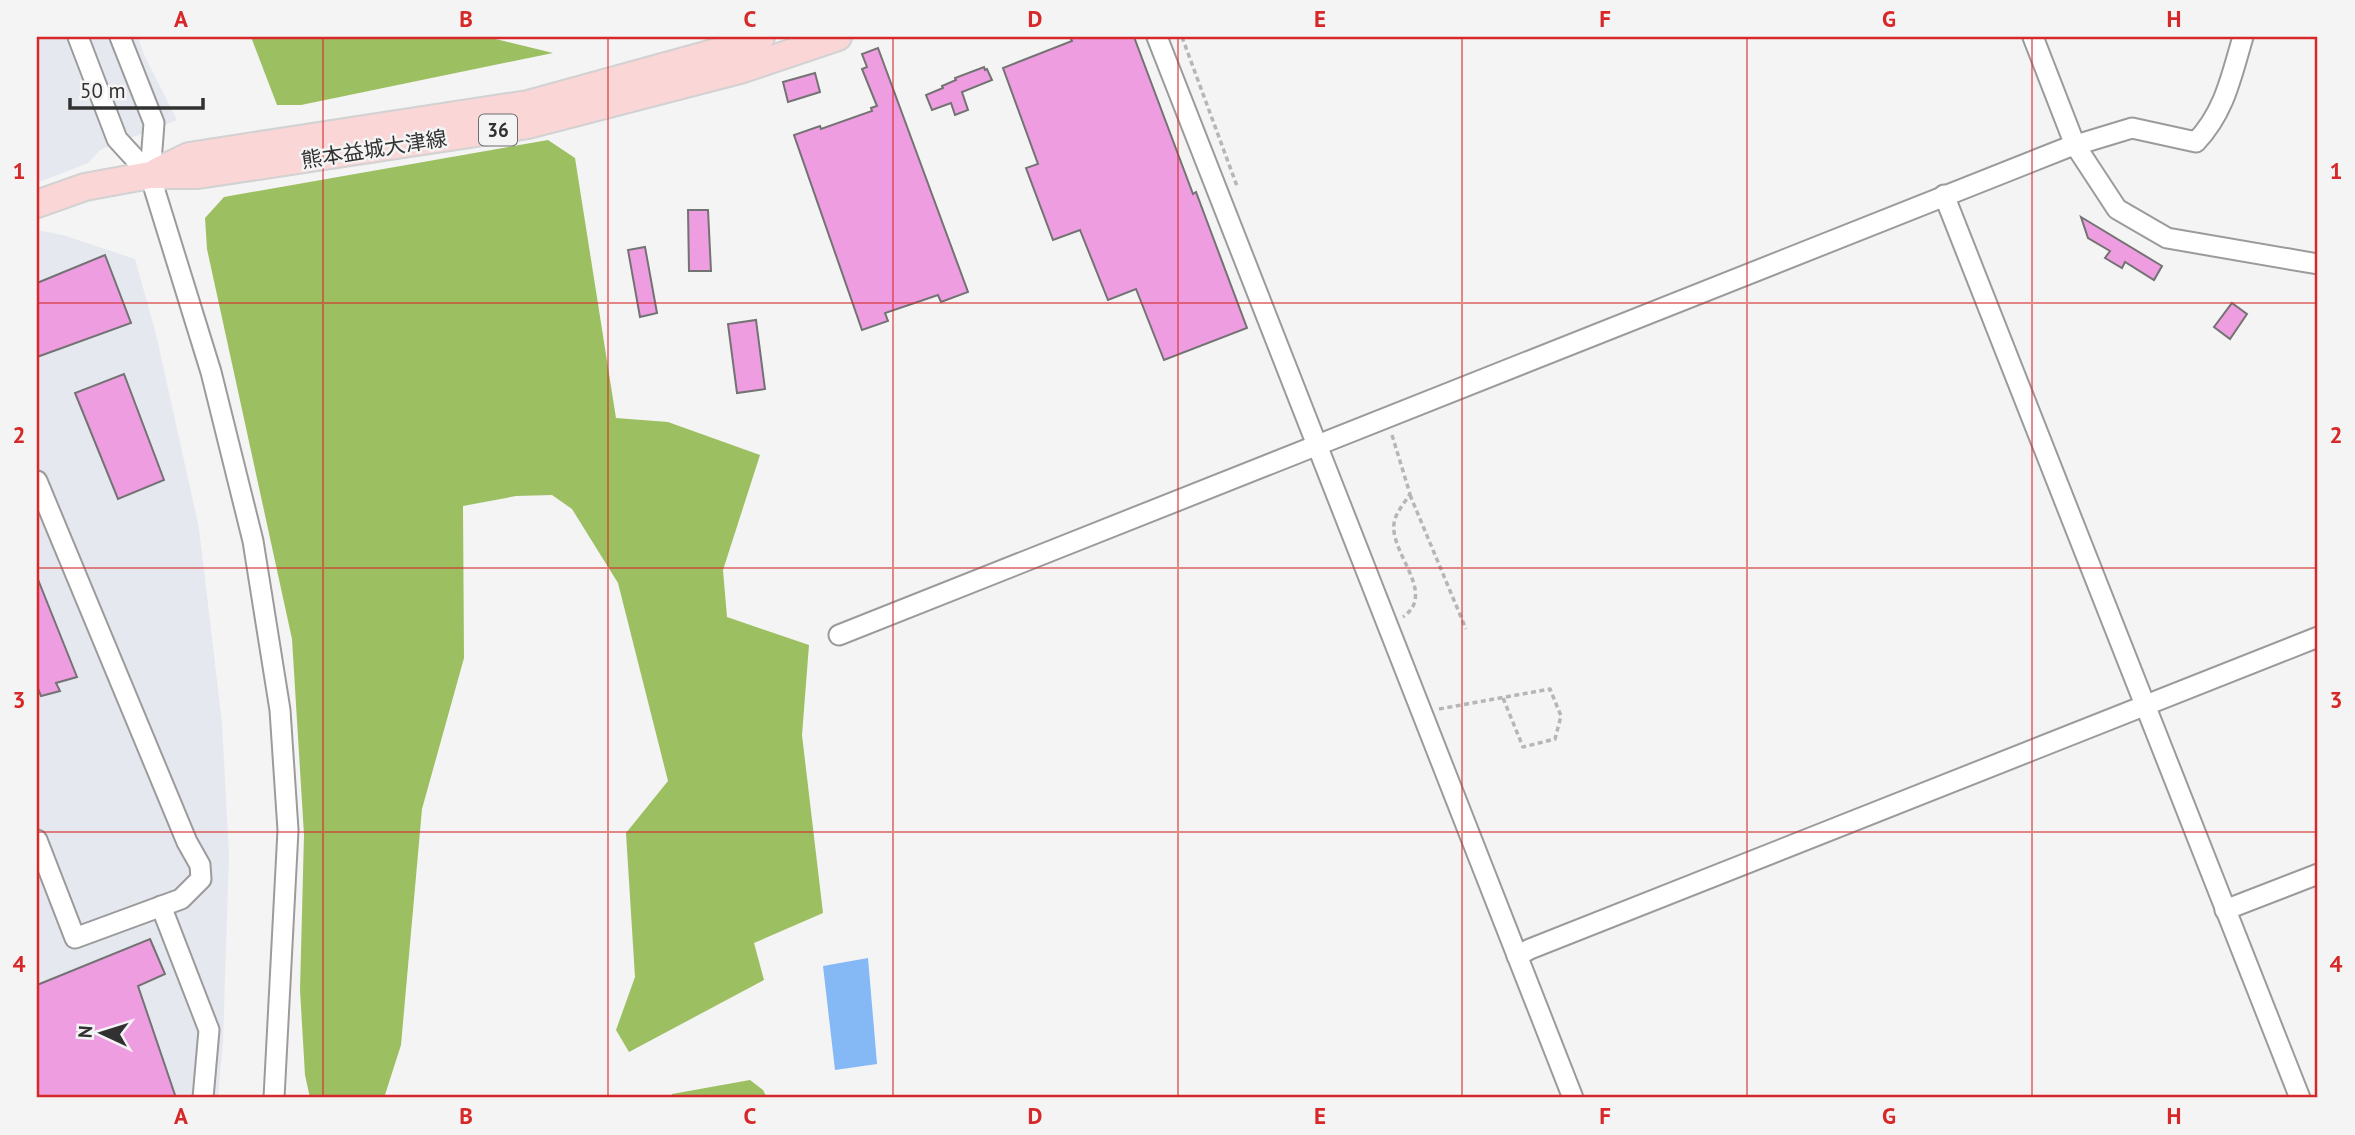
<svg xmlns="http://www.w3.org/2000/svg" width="2355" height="1135" font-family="'PT Sans','Noto Sans JP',sans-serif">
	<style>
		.built { fill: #e6e8f0 }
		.forest { fill: #9cbf61 }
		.water { fill: #85b9f5 }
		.building { fill: #ed9de0; stroke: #747374; stroke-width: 2 }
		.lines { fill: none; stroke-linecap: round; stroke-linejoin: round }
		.minor-casing { stroke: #9b9b9c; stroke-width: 23 }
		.major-casing { stroke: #d2d2d2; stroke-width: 30 }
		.path { stroke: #b6b6b6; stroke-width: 3.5; stroke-dasharray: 5 3.5; stroke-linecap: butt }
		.minor { stroke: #fff; stroke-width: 19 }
		.major { stroke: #fad6d7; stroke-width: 26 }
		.grid { fill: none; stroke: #d62828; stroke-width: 2; stroke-opacity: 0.55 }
		.labels { text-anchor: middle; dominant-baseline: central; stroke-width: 5; stroke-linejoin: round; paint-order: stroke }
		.shield { fill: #f4f4f5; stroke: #6c6c6c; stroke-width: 2 }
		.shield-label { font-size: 19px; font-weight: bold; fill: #313131 }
		.street-label { font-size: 21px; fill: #313131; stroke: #f4f4f5 }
		.neatline { fill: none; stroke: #d62828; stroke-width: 2.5 }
		.grid-label { font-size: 23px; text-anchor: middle; font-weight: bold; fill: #d62828 }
	</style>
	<rect width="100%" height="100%" fill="#f4f4f5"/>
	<g class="built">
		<path d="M37 37H138L144 55 177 120 100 150 88 163 37 183Z"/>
		<path d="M37 230 63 235 135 259 156 334 199 528 222 723 229 855 223 1041 218 1098H37Z"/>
	</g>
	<g class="forest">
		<path d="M251 37H487L553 53 301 105H277Z"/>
		<path d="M548 140 575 158 616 418 668 422 760 455 723 570 727 617 809 645 802 735 823 913 754 943 764 980 629 1052 616 1030 635 977 626 833 668 781 618 583 572 509 552 495 516 496 463 506 464 658 422 809 401 1045 384 1098H310L305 1075 300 990 304 835 292 639 207 249 205 218 224 197Z"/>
		<path d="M750 1080 763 1090 767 1098H671L672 1094Z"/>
	</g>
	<path class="water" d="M868 958 877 1064 835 1070 823 966Z"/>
	<g class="building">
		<path d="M1070 37H1134L1193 194 1196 192 1247 328 1164 360 1136 289 1108 300 1080 230 1053 240 1026 168 1038 164 1003 68 1072 41Z"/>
		<path d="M878 48 968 292 941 302 938 295 885 313 888 321 862 330 794 135 820 126 821 129 872 111 871 108 877 106 862 69 867 67 862 54Z"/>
		<path d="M984 67 985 70 987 69 992 80 962 92 968 110 955 115 951 103 932 110 926 95 943 88 942 86 956 80 955 78Z"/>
		<path d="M815 73 820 92 788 102 783 82Z"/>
		<path d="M688 210H708L711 271H689Z"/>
		<path d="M2081 217 2162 266 2154 280 2125 262 2122 268 2105 258 2110 251 2088 238Z"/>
		<path d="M645 247 657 313 640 317 628 250Z"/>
		<path d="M105 255 131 323 37 357V283Z"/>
		<path d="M2232 303 2247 314 2230 339 2214 327Z"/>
		<path d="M756 320 765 389 737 393 728 324Z"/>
		<path d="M124 374 164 480 118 499 75 393Z"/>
		<path d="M37 577 77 677 56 683 60 691 41 696 37 686Z"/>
		<path d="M150 939 165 974 138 986 176 1098H37V985Z"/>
	</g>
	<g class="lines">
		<defs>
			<g id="minor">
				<path d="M78 37 117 139 150 175"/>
				<path d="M120 37 154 123 150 175 211 372 253 541 280 710 288 830 274 1098"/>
				<path d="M1157 37 1573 1098"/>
				<path d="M2033 37 2075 145 2117 209 2167 238 2318 264"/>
				<path d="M1944 195 2300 1098"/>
				<path d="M37 481 187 842 200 865 201 879 181 899 75 938 37 840"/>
				<path d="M839 635 2066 148 2132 128 2196 142C2225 111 2231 77 2243 37"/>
				<path d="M161 906 209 1030 203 1098"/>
				<path d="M2225 910 2318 874"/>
				<path d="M1517 956 1530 949 2318 637"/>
			</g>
			<g id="major">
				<path d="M158 171 189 156 528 104 735 47 761 37"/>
				<path d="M37 204 85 187 150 175H198L528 125 740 70 838 37"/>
			</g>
		</defs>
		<use href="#minor" class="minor-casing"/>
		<use href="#major" class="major-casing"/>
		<g class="path">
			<path d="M1182 37 1237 186"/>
			<path d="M1392 435 1410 494C1405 502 1398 510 1395 519 1385 550 1439 592 1403 617"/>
			<path d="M1410 495 1466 629"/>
			<path d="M1439 709 1550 689 1561 716 1555 739 1523 747 1503 698"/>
		</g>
		<use href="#minor" class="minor"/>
		<use href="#major" class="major"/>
	</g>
	<path class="grid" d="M323 37V1098M608 37V1098M893 37V1098M1178 37V1098M1462 37V1098M1747 37V1098M2032 37V1098M37 303H2318M37 568H2318M37 832H2318"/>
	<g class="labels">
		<rect class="shield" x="479" y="114.5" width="38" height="31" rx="5"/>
		<g class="shield-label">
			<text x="498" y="130">36</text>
		</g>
		<g class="street-label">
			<text transform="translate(374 149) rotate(-9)">熊本益城大津線</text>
		</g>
	</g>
	<rect width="2355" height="1135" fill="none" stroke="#f4f4f5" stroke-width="77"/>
	<g transform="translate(102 1033) rotate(274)" stroke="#f4f4f5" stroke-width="5" paint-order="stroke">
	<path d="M0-5L12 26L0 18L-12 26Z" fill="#313131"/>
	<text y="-10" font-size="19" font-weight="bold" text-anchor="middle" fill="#313131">N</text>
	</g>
	<path d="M70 98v10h133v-10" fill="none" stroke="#313131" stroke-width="3.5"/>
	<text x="80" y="98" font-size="21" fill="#313131" stroke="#f4f4f5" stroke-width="5" paint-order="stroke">50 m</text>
	<rect x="38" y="38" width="2278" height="1058" class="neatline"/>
	<g class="grid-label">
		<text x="181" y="27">A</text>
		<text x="466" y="27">B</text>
		<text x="750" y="27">C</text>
		<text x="1035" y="27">D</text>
		<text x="1320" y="27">E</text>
		<text x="1605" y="27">F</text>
		<text x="1889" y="27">G</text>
		<text x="2174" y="27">H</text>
		<text x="19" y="179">1</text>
		<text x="2336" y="179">1</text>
		<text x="19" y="443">2</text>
		<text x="2336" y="443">2</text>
		<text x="19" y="708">3</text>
		<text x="2336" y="708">3</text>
		<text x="19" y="972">4</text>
		<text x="2336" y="972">4</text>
		<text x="181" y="1124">A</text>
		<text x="466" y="1124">B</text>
		<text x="750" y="1124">C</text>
		<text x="1035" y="1124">D</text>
		<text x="1320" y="1124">E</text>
		<text x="1605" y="1124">F</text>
		<text x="1889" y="1124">G</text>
		<text x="2174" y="1124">H</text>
	</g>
</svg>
